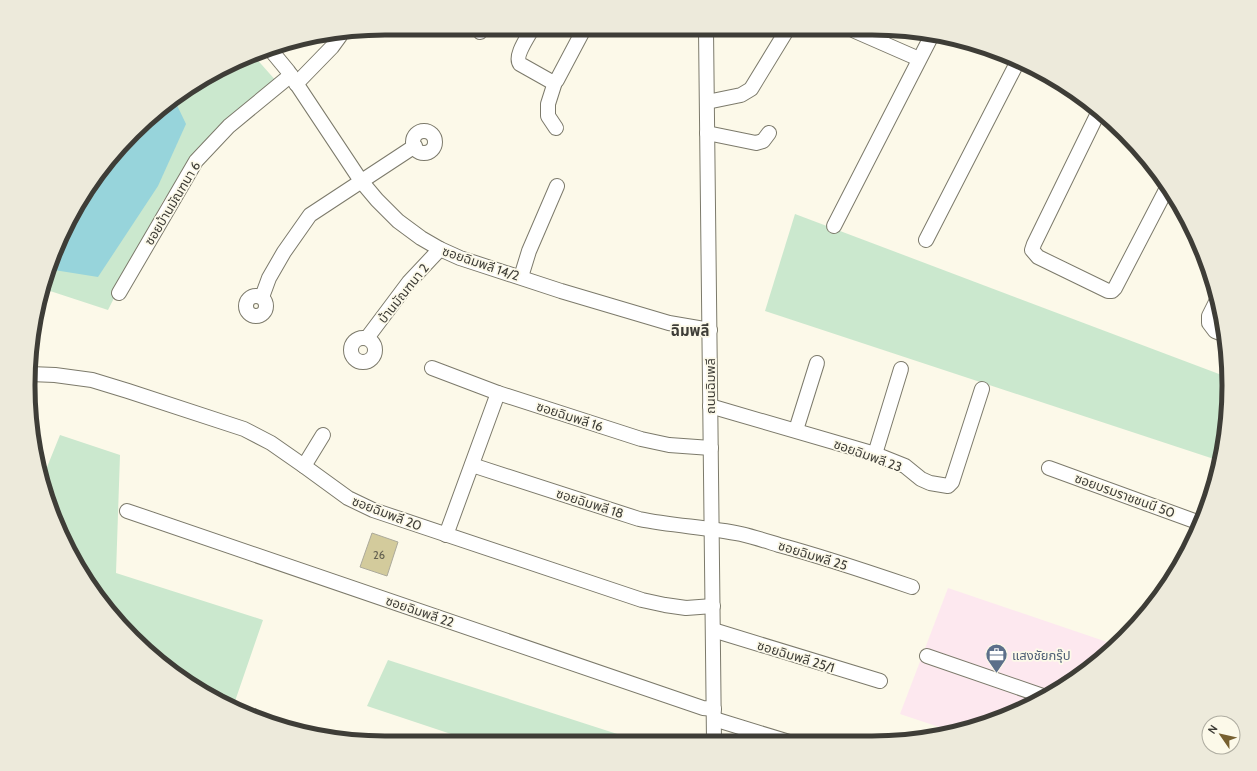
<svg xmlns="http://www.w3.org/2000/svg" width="1257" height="771" font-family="Cabin,'Noto Sans Thai',sans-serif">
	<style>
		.commercial { fill: #fde8ef }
		.green { fill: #cbe8ce }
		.water { fill: #97d4db }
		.building { fill: #d3cb9c; stroke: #acaa9b }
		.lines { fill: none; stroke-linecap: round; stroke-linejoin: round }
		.minor-casing { stroke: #7c7a6b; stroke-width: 16 }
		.minor { stroke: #fff; stroke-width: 14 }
		.labels { text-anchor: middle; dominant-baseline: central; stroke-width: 3.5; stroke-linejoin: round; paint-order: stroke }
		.number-label { font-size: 11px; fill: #636050 }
		.street-label { font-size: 13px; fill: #3e3d37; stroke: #fcf9e9 }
		.service-label { font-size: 13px; fill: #4e5e75; stroke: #fcf9e9; text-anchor: start }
		.quarter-label { font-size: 15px; font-weight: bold; fill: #3e3d37; stroke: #fcf9e9 }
		.rim { fill: none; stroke: #3e3d37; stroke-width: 5 }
	</style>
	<rect width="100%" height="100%" fill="#fcf9e9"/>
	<path class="commercial" d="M948 588 1116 645 1107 654 1050 695 964 731 954 732 900 714Z"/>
	<g class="green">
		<path d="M254 56 277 82 178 180 163 201 108 310 44 289 47 271 88 187 168 102Z"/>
		<path d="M795 214 1227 377 1228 409 1220 461 765 311Z"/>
		<path d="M60 435 120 455 116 573 263 620 233 707 168 669 88 584 47 500 43 477Z"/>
		<path d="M388 660 639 741H472L367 706Z"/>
	</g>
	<path class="water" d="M174 99 186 124 158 186 98 277 54 270 49 267 88 187 168 102Z"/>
	<path class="building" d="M372 533 398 542 387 576 360 567Z"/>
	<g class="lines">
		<defs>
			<g id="minor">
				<path d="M532 29C528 37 514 56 520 64L552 82H555L557 80 584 29"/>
				<path d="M706 30 714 741"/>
				<path d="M855 31 919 59"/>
				<path d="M480 32 482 29"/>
				<path d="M269 48 288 71 361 181 377 200 398 221 421 238 440 249 460 258 561 291 669 323 710 330"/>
				<path d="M555 82 548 104V116L556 128"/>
				<path d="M296 84 332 47 340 36"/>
				<path d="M707 102 741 95 751 89 787 30"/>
				<path d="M1099 111 1034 244 1032 250 1038 257 1108 291H1112L1115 288 1167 188"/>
				<circle cx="424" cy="142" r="11"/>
				<path d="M707 133 756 143 763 141 769 133"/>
				<path d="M834 226 932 35"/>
				<path d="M926 240 1018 61"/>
				<path d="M521 277 529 251 557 186"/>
				<path d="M119 293 196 161 229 126 291 75"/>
				<circle cx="256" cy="306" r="10"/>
				<path d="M262 297 269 278 284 252 310 215 415 146"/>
				<path d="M1217 300 1209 316V323L1215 331 1225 335"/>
				<circle cx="363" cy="350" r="12"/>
				<path d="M367 338 409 282 440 249"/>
				<path d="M432 368 498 393 641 439 669 445 711 448"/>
				<path d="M30 374 55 375 92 380 128 391 244 429 271 443 304 466 348 498 373 510 642 600 665 605 686 608 713 606"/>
				<path d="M710 406 875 454 905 466 921 479 930 483 948 486 952 482 982 389"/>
				<path d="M796 430 817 363"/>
				<path d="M875 454 901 369"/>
				<path d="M472 465 639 519C673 526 707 527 741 534 754 537 766 541 779 545 824 557 868 572 912 587"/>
				<path d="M304 466 323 435"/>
				<path d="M1049 468 1200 523"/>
				<path d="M127 511 703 708 714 709"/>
				<path d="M446 535 498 393"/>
				<path d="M713 630 880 681"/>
				<path d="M927 656 1046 697"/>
				<path d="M714 719 789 742"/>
			</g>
		</defs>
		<use href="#minor" class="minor-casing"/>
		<use href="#minor" class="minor"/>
	</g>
	<defs>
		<symbol id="office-pin" viewBox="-11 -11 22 30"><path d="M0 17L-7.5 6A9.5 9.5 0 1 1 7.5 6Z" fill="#5c6f8a" stroke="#fcf9e9"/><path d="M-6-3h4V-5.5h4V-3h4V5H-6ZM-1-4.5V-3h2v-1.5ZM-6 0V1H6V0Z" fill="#fff"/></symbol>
	</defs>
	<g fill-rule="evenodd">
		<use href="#office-pin" x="984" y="642" width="25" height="34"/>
	</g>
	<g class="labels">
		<g class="number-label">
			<text x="379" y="555">26</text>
		</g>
		<g class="street-label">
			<text transform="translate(172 203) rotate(-59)">ซอยบ้านมัณฑนา 6</text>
			<text transform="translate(481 263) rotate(19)">ซอยฉิมพลี 14/2</text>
			<text transform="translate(403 293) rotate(-51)">บ้านมัณฑนา 2</text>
			<text transform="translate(710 386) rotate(-90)">ถนนฉิมพลี</text>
			<text transform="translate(570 416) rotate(18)">ซอยฉิมพลี 16</text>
			<text transform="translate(868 455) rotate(20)">ซอยฉิมพลี 23</text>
			<text transform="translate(1125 495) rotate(20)">ซอยบรมราชชนนี 50</text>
			<text transform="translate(590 503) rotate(18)">ซอยฉิมพลี 18</text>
			<text transform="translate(387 513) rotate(21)">ซอยฉิมพลี 20</text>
			<text transform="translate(813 555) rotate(17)">ซอยฉิมพลี 25</text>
			<text transform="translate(420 611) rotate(19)">ซอยฉิมพลี 22</text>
			<text transform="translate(796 656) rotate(17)">ซอยฉิมพลี 25/1</text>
		</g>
		<g class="service-label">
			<text x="1012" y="655">แสงชัยกรุ๊ป</text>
		</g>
		<g class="quarter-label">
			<text x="690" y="331">ฉิมพลี</text>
		</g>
	</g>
	<path d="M0 0H1257V771H0ZM385 35H872A350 350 0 0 1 1222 385V386A350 350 0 0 1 872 736H385A350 350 0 0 1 35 386V385A350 350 0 0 1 385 35Z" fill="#edeadb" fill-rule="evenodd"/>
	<path class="rim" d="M385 35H872A350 350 0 0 1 1222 385V386A350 350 0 0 1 872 736H385A350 350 0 0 1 35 386V385A350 350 0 0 1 385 35Z"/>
	<g transform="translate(1221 735) rotate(304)"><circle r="19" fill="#fcf9e9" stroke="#b0aea2"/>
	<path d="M0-3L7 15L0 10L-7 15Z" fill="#776030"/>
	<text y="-6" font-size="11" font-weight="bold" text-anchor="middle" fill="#3e3d37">N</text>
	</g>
</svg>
